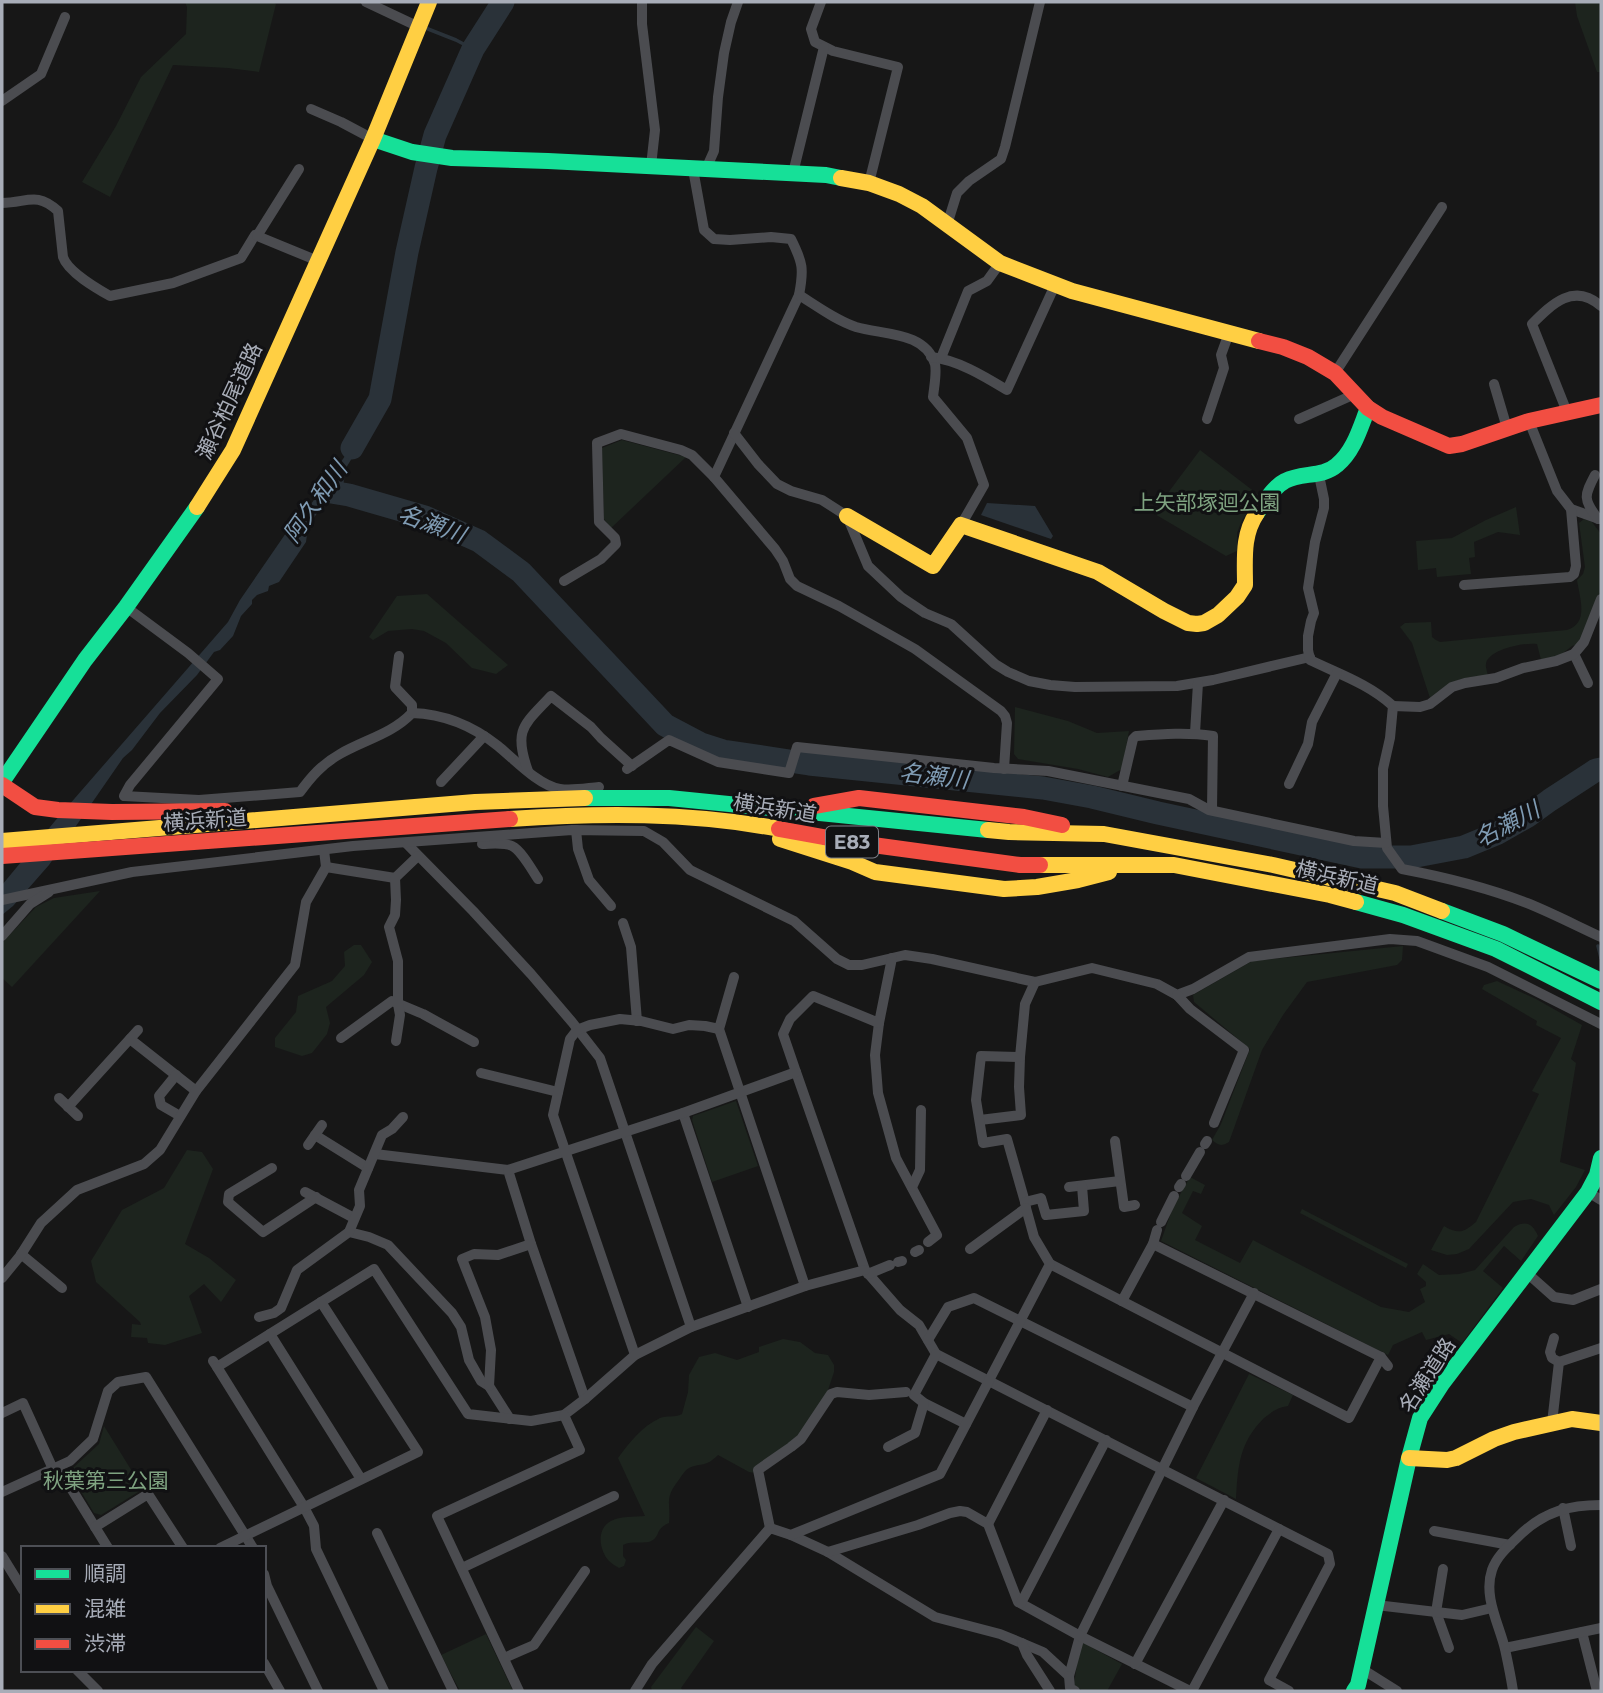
<svg xmlns="http://www.w3.org/2000/svg" width="1603" height="1693" font-family="Montserrat,'Noto Sans JP',sans-serif">
	<style>
		.green { fill: #1d241e }
		.water { fill: #2a3239 }
		.lines { fill: none; stroke-linecap: round; stroke-linejoin: round }
		.stream { stroke: #2a3239; stroke-width: 3.5 }
		.river { stroke: #2a3239; stroke-width: 23 }
		.street { stroke: #4b4c50; stroke-width: 10 }
		.fast { stroke: #16e098; stroke-width: 16 }
		.slow { stroke: #ffcf43; stroke-width: 16 }
		.jam { stroke: #f24e42; stroke-width: 16 }
		.labels { text-anchor: middle; dominant-baseline: central; stroke-width: 6; stroke-linejoin: round; paint-order: stroke }
		.shield { fill: #111113; stroke: #7b7e86; stroke-width: 2 }
		.shield-label { font-size: 19px; font-weight: bold; fill: #a8adb8 }
		.street-label { font-size: 21px; fill: #a8adb8; stroke: #111113 }
		.park-label { font-size: 21px; fill: #7fa381; stroke: #111113 }
		.water-label { font-size: 23px; font-style: italic; fill: #7f9bb3; stroke: #111113 }
	</style>
	<rect width="100%" height="100%" fill="#171717"/>
	<g class="green">
		<path d="M185 2H273L276 4 259 72 228 68 173 65 110 197 82 182 116 126 141 77 186 34 187 7Z"/>
		<path d="M1575 2H1601V72H1597L1577 16Z"/>
		<path d="M622 440 686 457 611 528 604 519 602 448Z"/>
		<path d="M1200 450 1260 496 1242 520 1237 533V551L1226 556 1153 513Z"/>
		<path d="M1516 507 1520 535 1498 532 1474 542 1475 557 1469 558 1471 574 1437 577 1436 568 1418 570 1416 541 1452 538 1486 520Z"/>
		<path d="M1584 519 1592 522 1601 534V591L1593 607 1579 644 1572 646 1558 657 1541 660 1537 644C1526 642 1488 649 1486 664 1485 666 1488 674 1488 676 1462 676 1450 681 1430 698L1412 643 1400 627 1405 623 1431 622 1432 637 1436 640 1440 642 1567 630C1589 623 1580 599 1577 580L1583 574 1585 567 1579 523Z"/>
		<path d="M427 594 508 665 496 674 472 668 446 643 424 631 412 629 388 631 373 640 369 637 397 596Z"/>
		<path d="M1015 707 1068 721 1097 733 1129 731 1122 769 1108 777 1078 769 1018 759 1014 754Z"/>
		<path d="M100 891 12 987 2 978V943L36 907 54 898Z"/>
		<path d="M354 945H361L372 962 364 975 326 1007 330 1023 327 1034 312 1053 302 1056 275 1047V1038L296 1012 298 996 332 981 345 966 344 952Z"/>
		<path d="M1403 946 1402 960 1397 965 1307 982 1283 1015 1262 1050 1229 1142C1221 1147 1218 1145 1212 1140L1221 1124 1250 1049 1194 1002 1193 995 1252 961Z"/>
		<path d="M1497 981 1536 999 1582 1025 1571 1059 1576 1063 1560 1162 1585 1170 1576 1187 1554 1215 1549 1205 1531 1199 1513 1202 1469 1249 1457 1254 1447 1255 1431 1250 1444 1226C1459 1235 1464 1232 1476 1222L1539 1094 1532 1091 1561 1038 1536 1025 1537 1021 1482 989 1484 985Z"/>
		<path d="M736 1101 758 1166 712 1182 692 1120 693 1116Z"/>
		<path d="M187 1150 202 1152 213 1169 185 1244 209 1258 236 1280 221 1302 204 1284 189 1296 202 1333 165 1345 148 1343 147 1338 131 1337 132 1324 141 1325 140 1322 96 1282 91 1261 122 1210 164 1188Z"/>
		<path d="M1190 1177 1205 1185 1201 1194 1193 1191 1182 1213 1202 1226 1195 1240 1240 1263 1253 1240 1381 1307 1409 1312 1425 1302 1420 1289 1426 1286V1282L1417 1274 1423 1264 1439 1275 1459 1274 1475 1270 1514 1227C1526 1220 1533 1224 1538 1236L1521 1261 1504 1246 1483 1271 1503 1288 1462 1343 1449 1334 1426 1340 1422 1332 1393 1345 1388 1355 1161 1241 1173 1207Z"/>
		<path d="M1302 1209 1408 1264 1406 1268 1300 1213Z"/>
		<path d="M783 1339 800 1342 815 1353 828 1355 834 1365V1372L825 1399 799 1436 755 1473 749 1472 718 1455C705 1468 702 1462 689 1468 684 1471 681 1477 678 1481 664 1499 671 1503 669 1523 656 1528 660 1535 653 1540 646 1545 632 1540 623 1545V1556L626 1560 624 1566 619 1568C616 1566 612 1564 609 1561 599 1550 596 1529 611 1521 619 1516 635 1517 645 1516L618 1458C630 1442 641 1427 660 1418 667 1415 674 1418 682 1414L688 1392 689 1375 699 1357 715 1353 737 1360 759 1352V1347Z"/>
		<path d="M1249 1374 1293 1395 1288 1406C1278 1407 1272 1412 1264 1418 1239 1443 1238 1466 1236 1499L1196 1478Z"/>
		<path d="M104 1426 143 1489 101 1515 94 1513 71 1475 73 1468 99 1444Z"/>
		<path d="M696 1627 714 1641 681 1688 683 1691H652L651 1687Z"/>
		<path d="M486 1634 512 1689 511 1691H460L441 1655Z"/>
		<path d="M1080 1641 1122 1664 1107 1691H1083L1074 1685Z"/>
	</g>
	<g class="water">
		<path d="M381 403 364 438 346 468C347 477 341 480 345 491L363 498 349 499 331 497 325 501 308 527 306 542 279 582 269 586 268 591 257 595 252 600V604L241 616 233 636 220 650 214 652 197 675 160 713 132 750 123 758 49 865 13 906 2 915V885L55 821 228 622 240 600 286 533 298 516 311 504 328 481Z"/>
		<path d="M987 503 1035 506 1053 536 1051 539 981 515Z"/>
	</g>
	<g class="lines">
		<g class="stream">
			<path d="M423 27 456 40 473 49"/>
			<path d="M1598 946 1601 958"/>
		</g>
		<g class="river">
			<path d="M352 448 380 399 407 252 426 168 435 135 473 49 503 2"/>
			<path d="M331 492 349 495 425 517 479 541 521 572 665 725 701 744 723 751 809 764 1043 788 1092 797 1158 813 1362 857H1411L1464 847 1498 833 1528 816 1550 800 1596 770 1601 769"/>
		</g>
		<g class="street">
			<path d="M366 2 419 27"/>
			<path d="M642 2V24L655 130 651 166"/>
			<path d="M821 2 811 29 815 42 833 51 898 67 869 183"/>
			<path d="M2 101 41 74 65 17"/>
			<path d="M311 109 341 122 373 139"/>
			<path d="M693 169 704 230 714 239 730 240 771 237 791 239C803 263 804 269 799 295L714 477"/>
			<path d="M706 169 714 151 718 97 724 53 731 22 738 2"/>
			<path d="M793 173 824 47"/>
			<path d="M2 203C27 203 36 191 58 211L63 257C68 272 96 288 110 296L173 283 241 258 255 235 318 261"/>
			<path d="M947 225 957 193 969 181 1001 159 1005 147 1040 2"/>
			<path d="M257 236 299 169"/>
			<path d="M799 295C817 306 835 320 856 327 882 335 925 331 935 364 937 373 934 387 933 397L967 438 984 485 961 525"/>
			<path d="M931 357C958 360 984 376 1007 390L1055 285"/>
			<path d="M941 358 968 291 987 281 1000 263"/>
			<path d="M1335 373 1442 207"/>
			<path d="M1494 384 1507 428"/>
			<path d="M1567 412 1532 324C1552 304 1574 282 1601 306"/>
			<path d="M1207 419 1224 368 1221 355 1229 333"/>
			<path d="M1299 419 1355 394"/>
			<path d="M1529 421 1557 491 1571 509 1599 519"/>
			<path d="M734 433 758 464 777 484 791 491 822 500 847 516 868 566 901 597 925 613 951 624 995 664 1008 672 1029 681 1050 685 1075 687 1177 686 1213 680 1310 657"/>
			<path d="M1320 473V480L1324 499V508L1315 542 1308 588 1314 613 1311 621 1308 636V650L1310 660C1339 674 1369 684 1393 706L1390 738 1383 769V806L1387 848 1402 869C1444 877 1488 888 1527 903 1552 913 1577 926 1601 937"/>
			<path d="M1595 475C1584 496 1583 499 1598 519"/>
			<path d="M564 581 601 559 616 544 615 538 599 522 597 443 621 434 681 450 692 455 714 477 775 549 783 561 790 579 797 586 839 606 915 649 1001 711 1005 716 1007 723 1004 769"/>
			<path d="M1464 585 1570 577 1574 574 1576 566 1571 509"/>
			<path d="M126 607 188 653 218 679 130 785 124 796 199 800 300 792C311 777 322 764 340 754 364 740 392 734 412 713 444 714 473 726 498 746 514 759 539 786 560 789 572 791 587 788 599 787"/>
			<path d="M1574 654 1588 683"/>
			<path d="M399 656 395 687 412 705V713"/>
			<path d="M1393 706 1420 707 1430 704 1452 687 1465 683 1496 678 1523 668 1556 661 1574 654 1584 642 1601 599"/>
			<path d="M1195 733 1198 683"/>
			<path d="M627 769 669 740 718 762 789 773 797 747 994 768 1048 771 1189 799 1209 810 1354 841 1386 843"/>
			<path d="M528 771C513 729 524 725 551 696L591 727 601 738 632 766"/>
			<path d="M441 782 484 736"/>
			<path d="M1289 784 1308 744 1312 722 1337 673"/>
			<path d="M1122 786 1133 739 1136 736C1162 734 1187 732 1213 736L1212 810"/>
			<path d="M576 830 578 849 589 880 611 906"/>
			<path d="M406 843 473 911 531 974 572 1022 600 1058 691 1327"/>
			<path d="M482 844C491 844 503 842 512 846 521 850 532 870 538 879"/>
			<path d="M326 867 395 878"/>
			<path d="M2 900 132 872 353 846 572 830 644 831 663 842 690 870 794 921 837 959 849 965H862L905 955 932 959 1035 982 1092 968 1157 984 1177 995 1193 989 1249 957 1390 939 1417 941 1488 967 1601 1024"/>
			<path d="M623 923 631 947 637 1021"/>
			<path d="M2 936 30 904 49 892"/>
			<path d="M734 977 719 1029 805 1286"/>
			<path d="M1177 995 1190 1009 1244 1050 1214 1123"/>
			<path d="M879 1023 875 1055 878 1093 896 1158 937 1235 928 1242"/>
			<path d="M341 1038 392 1001 423 1014 474 1042"/>
			<path d="M130 1039 196 1091"/>
			<path d="M396 1041 400 1015 398 1004V961L389 927 395 915 396 900 395 878 418 856"/>
			<path d="M796 1072 865 1270 900 1310 919 1325 936 1354 1328 1554 1330 1564 1269 1680 1289 1691"/>
			<path d="M481 1073 558 1092"/>
			<path d="M176 1075 159 1096 161 1105 180 1116"/>
			<path d="M59 1098 78 1116"/>
			<path d="M68 1107 138 1030"/>
			<path d="M683 1113 748 1307"/>
			<path d="M980 1120 1021 1115 1019 1087 1020 1057"/>
			<path d="M315 1135 368 1168"/>
			<path d="M1115 1141 1124 1207 1135 1205"/>
			<path d="M1205 1144 1207 1141"/>
			<path d="M308 1145 322 1125"/>
			<path d="M375 1154 508 1170 531 1244 585 1399"/>
			<path d="M272 1168 229 1194 228 1202 263 1232 316 1197"/>
			<path d="M508 1170 683 1113 796 1072 783 1034 790 1019 813 996 879 1023 892 958"/>
			<path d="M1186 1176 1200 1152"/>
			<path d="M912 1187 920 1170 921 1110"/>
			<path d="M1069 1187 1120 1181"/>
			<path d="M1179 1187 1181 1184"/>
			<path d="M305 1192 354 1218"/>
			<path d="M1588 1192 1601 1200"/>
			<path d="M1025 1202 1007 1139 983 1143 976 1100 981 1056 1020 1057 1025 1004 1035 982"/>
			<path d="M1161 1222 1174 1196"/>
			<path d="M349 1232 369 1237 388 1245 452 1313 461 1327 469 1360 481 1381 489 1386 510 1419"/>
			<path d="M1153 1244 1381 1357 1388 1366"/>
			<path d="M970 1249 1026 1208 1025 1202 1041 1198 1046 1215 1084 1211 1082 1186"/>
			<path d="M915 1252 919 1250"/>
			<path d="M21 1254 62 1288"/>
			<path d="M898 1262 902 1261"/>
			<path d="M1050 1264 1349 1418 1381 1357"/>
			<path d="M1527 1273 1554 1297 1573 1300 1601 1289"/>
			<path d="M868 1274 890 1265"/>
			<path d="M2 1278 20 1256 41 1223 77 1190 144 1164 160 1150 196 1091 295 965 306 902 326 867 324 850"/>
			<path d="M1122 1301 1153 1244 1157 1230"/>
			<path d="M259 1317 274 1313 281 1308 297 1270 349 1232 360 1206 359 1190 382 1135 392 1129 403 1117"/>
			<path d="M270 1334 361 1479"/>
			<path d="M1554 1338 1550 1352 1552 1358 1559 1362"/>
			<path d="M928 1340 948 1307 974 1298 1193 1407"/>
			<path d="M936 1354 914 1395 924 1403 966 1424"/>
			<path d="M635 1355 553 1115 570 1039 577 1030 590 1025 620 1019 641 1021 673 1029 689 1025 705 1026 719 1029"/>
			<path d="M213 1361 217 1367 374 1269 468 1414 531 1421 564 1415 585 1399 635 1355 691 1327 805 1286 865 1270"/>
			<path d="M217 1367 304 1507 314 1526 316 1549 384 1691"/>
			<path d="M489 1386 491 1350 485 1317 462 1259 474 1254 498 1255 531 1244"/>
			<path d="M2 1413 23 1403 53 1469"/>
			<path d="M1552 1423 1559 1362 1601 1348"/>
			<path d="M888 1447 915 1433 924 1403"/>
			<path d="M58 1467 108 1548"/>
			<path d="M2 1492 70 1461 93 1439 108 1391 118 1382 146 1377 253 1548"/>
			<path d="M1563 1508 1571 1546"/>
			<path d="M988 1524 1047 1410"/>
			<path d="M95 1527 148 1494 183 1548"/>
			<path d="M770 1528 758 1470 791 1447 801 1439 831 1394 837 1392 869 1395 906 1392"/>
			<path d="M1434 1531 1510 1545"/>
			<path d="M377 1533 453 1691"/>
			<path d="M791 1535 828 1552 935 1617 1000 1634 1043 1652 1069 1676 1080 1636 1193 1407 1254 1293"/>
			<path d="M220 1548 418 1452 321 1302"/>
			<path d="M828 1552 918 1525 950 1513 960 1511 967 1512 988 1524 1018 1602 1080 1636 1190 1691"/>
			<path d="M2 1556 23 1590"/>
			<path d="M462 1568 614 1496"/>
			<path d="M1443 1569 1436 1612 1449 1648"/>
			<path d="M264 1574 267 1586 318 1691"/>
			<path d="M1021 1603 1106 1440"/>
			<path d="M1376 1605 1462 1615 1492 1608"/>
			<path d="M1582 1632 1597 1691"/>
			<path d="M1022 1643 1027 1655 1050 1691"/>
			<path d="M1505 1648 1601 1628"/>
			<path d="M504 1658 534 1645 585 1571"/>
			<path d="M264 1663 280 1691"/>
			<path d="M1135 1664 1224 1500"/>
			<path d="M1362 1669 1397 1691"/>
			<path d="M77 1670 98 1691"/>
			<path d="M1069 1676 1070 1688 1075 1691"/>
			<path d="M519 1691 437 1516 580 1450 564 1415"/>
			<path d="M635 1691 652 1664 770 1528 791 1535 940 1474 1050 1264 1034 1237 1026 1208"/>
			<path d="M1192 1691 1279 1529"/>
			<path d="M1513 1691C1511 1677 1508 1663 1505 1649 1499 1624 1483 1596 1492 1570 1497 1555 1511 1544 1522 1533 1546 1511 1570 1505 1601 1505"/>
		</g>
		<g class="fast">
			<path d="M373 139 412 152 452 158 548 161 826 175 841 178"/>
			<path d="M1257 513C1265 502 1273 487 1285 481 1302 472 1322 478 1337 465 1354 451 1360 428 1368 408"/>
			<path d="M2 782 85 660 126 607 197 507"/>
			<path d="M585 798H669L988 830"/>
			<path d="M1356 902 1403 915 1496 949 1601 1002"/>
			<path d="M1442 911 1503 934 1601 981"/>
			<path d="M1354 1691 1358 1685 1409 1458 1420 1418 1442 1384 1588 1192 1597 1175 1601 1158"/>
		</g>
		<g class="slow">
			<path d="M841 178 869 183 899 194 922 206 1000 263 1072 291 1259 341"/>
			<path d="M197 507 233 450 373 139 429 2"/>
			<path d="M847 516 933 566 961 525 1098 572 1164 611 1188 623 1197 624 1204 623 1218 615 1237 597 1245 585C1245 559 1242 535 1257 513"/>
			<path d="M510 819C599 813 690 812 779 829"/>
			<path d="M988 830 1009 832 1104 834 1273 865 1395 893 1442 911"/>
			<path d="M780 839 852 862 875 872 1004 889 1037 887 1078 880 1109 872"/>
			<path d="M2 841 475 802 585 798"/>
			<path d="M1040 865H1174L1330 895 1356 902"/>
			<path d="M1409 1458 1447 1460 1456 1458 1494 1439 1514 1432 1572 1419 1601 1423"/>
		</g>
		<g class="jam">
			<path d="M1259 341 1283 347 1308 357 1335 373 1368 408 1382 417 1449 446 1462 444 1529 421 1601 405"/>
			<path d="M2 785 35 807 58 810 112 812 225 811"/>
			<path d="M814 806 859 798 1024 817 1062 825"/>
			<path d="M779 829 851 842 1020 865H1040"/>
			<path d="M2 856 510 819"/>
		</g>
	</g>
	<g class="labels">
		<rect class="shield" x="826" y="826.5" width="52" height="31" rx="5"/>
		<g class="shield-label">
			<text x="852" y="842">E83</text>
		</g>
		<g class="street-label">
			<text transform="translate(229 401) rotate(-65)">瀬谷柏尾道路</text>
			<text transform="translate(775 808) rotate(9)">横浜新道</text>
			<text transform="translate(205 820) rotate(-4)">横浜新道</text>
			<text transform="translate(1337 877) rotate(13)">横浜新道</text>
			<text transform="translate(1427 1375) rotate(-57)">名瀬道路</text>
		</g>
		<g class="park-label">
			<text x="1207" y="502">上矢部塚迴公園</text>
			<text x="106" y="1480">秋葉第三公園</text>
		</g>
		<g class="water-label">
			<text transform="translate(315 502) rotate(-55)">阿久和川</text>
			<text transform="translate(432 524) rotate(20)">名瀬川</text>
			<text transform="translate(934 776) rotate(7)">名瀬川</text>
			<text transform="translate(1507 824) rotate(-28)">名瀬川</text>
		</g>
	</g>
	<rect width="1603" height="1693" fill="none" stroke="#a8adb8" stroke-width="7"/>
	<rect x="21" y="1546" width="245" height="126" fill="#111113" stroke="#4d4f55" stroke-width="2"/>
	<rect x="35" y="1569" width="35" height="10" fill="#16e098" stroke="#4d4f55" stroke-width="2"/>
	<text x="84" y="1581" font-size="21" fill="#a8adb8">順調</text>
	<rect x="35" y="1604" width="35" height="10" fill="#ffcf43" stroke="#4d4f55" stroke-width="2"/>
	<text x="84" y="1616" font-size="21" fill="#a8adb8">混雑</text>
	<rect x="35" y="1639" width="35" height="10" fill="#f24e42" stroke="#4d4f55" stroke-width="2"/>
	<text x="84" y="1651" font-size="21" fill="#a8adb8">渋滞</text>
</svg>
